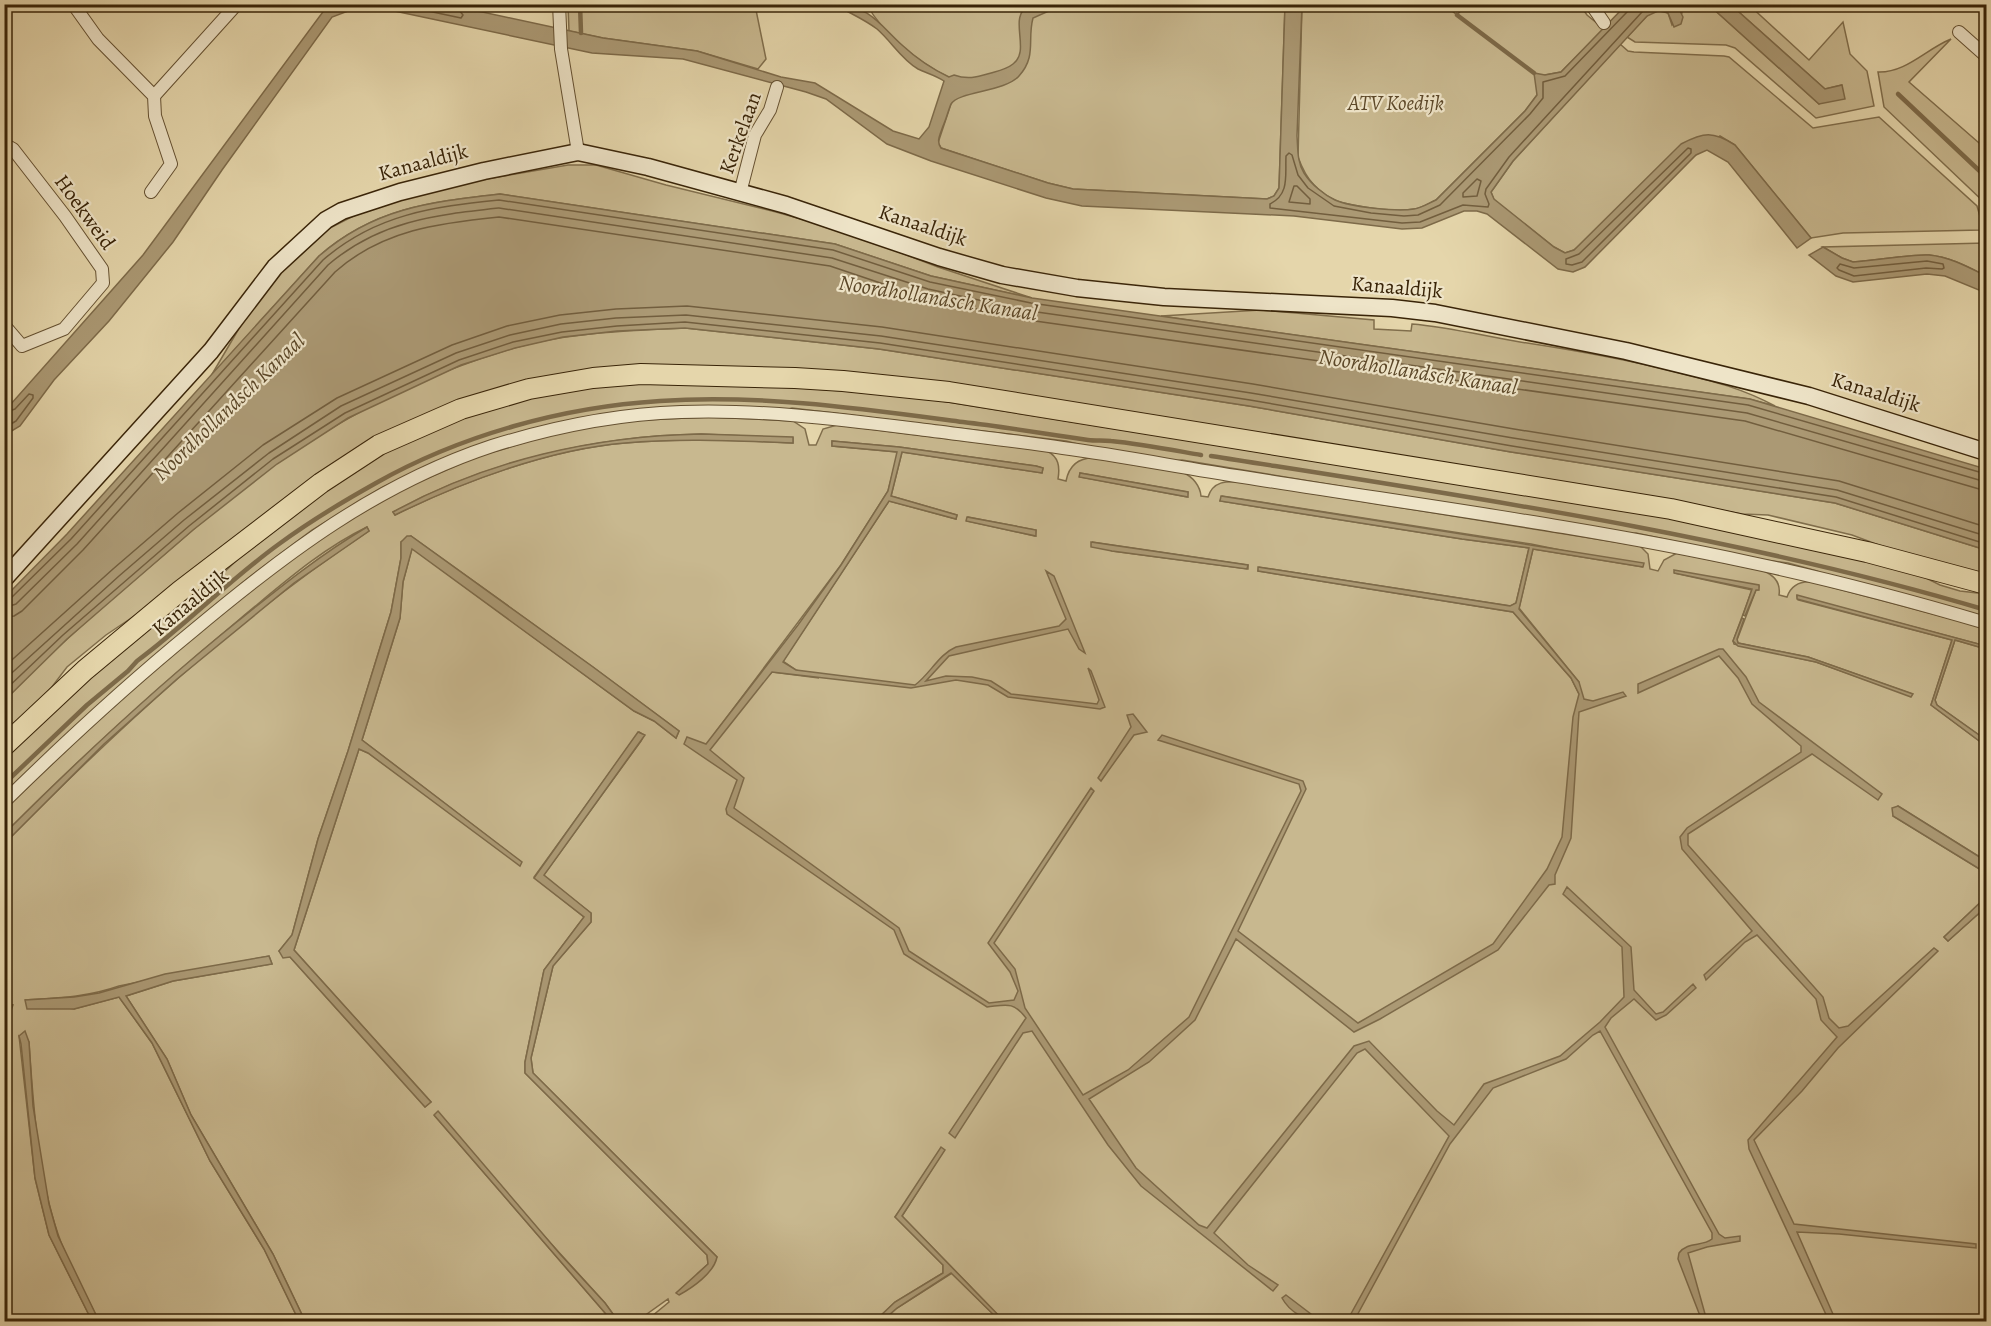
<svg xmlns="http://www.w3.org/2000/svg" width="1991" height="1326" font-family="Alegreya,serif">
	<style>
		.green { fill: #c8b88f; stroke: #806e4c; stroke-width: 1.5; fill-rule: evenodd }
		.water { fill: #ab9974; stroke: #7d6a49; stroke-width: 1.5 }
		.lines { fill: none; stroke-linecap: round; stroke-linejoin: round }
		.shore { stroke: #725e3e; stroke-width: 1.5 }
		.stream { stroke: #7d6a49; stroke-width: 4.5 }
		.street-casing { stroke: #645031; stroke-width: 14 }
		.secondary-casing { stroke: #392408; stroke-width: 19 }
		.primary-casing { stroke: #392408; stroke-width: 22 }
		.street { stroke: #eee4c8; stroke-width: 12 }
		.secondary { stroke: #eee4c8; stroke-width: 16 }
		.primary { stroke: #e5d6ab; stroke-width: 20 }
		.labels { text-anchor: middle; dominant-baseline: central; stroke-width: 4.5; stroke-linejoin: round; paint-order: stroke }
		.park-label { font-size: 21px; font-style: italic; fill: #5d492a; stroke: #eee4c8 }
		.street-label { font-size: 21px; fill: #392408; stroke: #eee4c8 }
		.water-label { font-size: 22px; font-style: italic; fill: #5b4728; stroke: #eee4c8 }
	</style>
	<rect width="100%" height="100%" fill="#e5d6ab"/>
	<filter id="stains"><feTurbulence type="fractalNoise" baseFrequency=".00333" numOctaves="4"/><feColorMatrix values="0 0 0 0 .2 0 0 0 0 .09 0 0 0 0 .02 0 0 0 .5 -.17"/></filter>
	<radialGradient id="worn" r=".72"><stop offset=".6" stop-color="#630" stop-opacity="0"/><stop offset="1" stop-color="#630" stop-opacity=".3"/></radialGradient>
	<g class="green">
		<path d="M568 5H755L766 59 758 69 697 51 603 38 569 31Z"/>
		<path d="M867 5H1285L1279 188 1274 196 1267 199 1073 189 1048 183 941 148 938 143 951 104 950 78C918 62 884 35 867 5Z"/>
		<path d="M1302 5H1449L1447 7 1457 15 1466 5H1580L1587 15 1604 29 1561 72 1545 75 1537 95 1525 111 1436 200C1429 203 1422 208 1414 209 1397 212 1353 207 1337 201 1328 197 1320 191 1314 185 1306 177 1302 168 1298 157Z"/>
		<path d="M1677 5H1709L1819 104 1842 85 1825 89 1731 5H1749L1809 60 1843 22 1850 54 1867 71 1874 106 1816 118 1735 48 1726 45 1635 42 1627 37 1647 16 1656 10 1668 13 1672 25 1682 13Z"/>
		<path d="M1951 39 1909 82 1986 149V204L1884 107 1878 72C1906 73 1926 49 1951 39Z"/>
		<path d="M1620 44 1628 51 1634 52 1724 56 1729 57 1813 128 1879 117 1977 206 1981 220V230L1843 233 1811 238 1735 145 1720 136 1574 250 1565 253 1554 247 1494 200 1491 192 1513 161Z"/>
		<path d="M568 165H596L666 185 776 212 844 231 938 267 1032 298 931 276 835 244 500 194C430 202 374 208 319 256L211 376 254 303 285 267 328 229 365 210 445 186Z"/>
		<path d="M1986 243V276C1968 267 1950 257 1929 255 1908 254 1876 261 1853 262L1842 258 1823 247Z"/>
		<path d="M1261 310 1374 320V329L1411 331 1412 324C1448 327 1484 336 1520 342 1573 350 1624 359 1676 372 1712 381 1742 388 1775 406L1749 399 1161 316Z"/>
		<path d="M685 328 879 349 1249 406 1511 452 1835 503 1986 550V575L1892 550 1852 535 1768 515 1742 514 1659 499 1352 448 675 366 448 405 106 635 67 667 45 696 5 734V700C50 652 101 608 152 565 192 531 235 492 278 462 350 413 430 372 514 348 569 332 628 331 685 328Z"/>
		<path d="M633 383C732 383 831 388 929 399L1637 512 1785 541 1916 573 1940 585 1960 591 1986 594V617L1825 575 1817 571 1788 563 1758 559 1636 533 1630 534 1182 460 1174 461 1093 448 1066 441 792 408 785 410 669 407 444 459 383 487 312 530 247 579 208 612 5 795V757C48 715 94 669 143 633 160 620 179 611 196 598 217 581 235 560 256 543 293 513 332 482 374 459 454 414 542 390 633 383Z"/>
		<path d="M709 417 793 421 805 429 809 445H816L823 429 837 425 1047 451C1059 457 1060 467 1058 479L1066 481C1069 466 1078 458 1093 458L1184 473C1193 477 1200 486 1201 496L1208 497C1213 481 1226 481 1241 482L1640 546 1648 554 1650 569 1658 571 1664 560 1677 553 1764 571C1775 576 1781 583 1779 595L1787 597C1791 586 1800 581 1812 582L1986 628V646L1797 596 1798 600 1952 640 1931 705 1986 746V861L1898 806 1893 816 1986 873V897L1944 937 1948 941 1986 907V1321H1004L902 1216 944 1150 895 1217 943 1265V1273L895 1302 875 1321H646L669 1302 668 1299 637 1321H618L605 1303 434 1115 612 1321H305L273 1254 191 1115 167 1059 126 996 173 981 272 964 269 956 119 986C88 997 58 998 25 1000L74 1009 119 997 152 1043 210 1161 264 1249 299 1321H99C85 1293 68 1264 58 1234 38 1176 33 1103 29 1042L19 1036 35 1178 49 1235 92 1321H5V1019L9 1016 13 1005 5 1004V843C117 729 235 620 369 531L367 527C321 549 280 586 241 618 159 686 80 758 5 833V809L91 727 175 652 310 543 407 487 476 457 543 437 604 424 644 420ZM701 434 793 438V443C737 440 681 438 625 443 550 449 462 482 395 515L393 512C487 461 595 436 701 434ZM832 441 899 447 1036 466 1043 468 1042 473 902 452 891 496 957 515 956 519 889 501 783 661 796 670 819 678 772 672 715 733 841 565 888 491 898 452 832 446ZM1080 473 1188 492 1187 497 1080 477ZM1222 496 1531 544 1643 567 1533 549 1519 608 1579 682 1578 692 1571 678 1513 612 1258 571 1259 567 1511 606 1516 603 1529 548 1462 539 1220 501ZM968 517 1036 530 1035 536 967 521ZM411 536 593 667 679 731 676 738 654 721 634 711 412 548 403 582 400 618 362 740 521 862 368 753 359 749 294 950 431 1102 425 1107 290 957 279 951 292 935 318 839 348 751 391 612 401 558V542ZM1092 542 1248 565V569L1112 551ZM1674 573 1759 586 1758 590H1756L1737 640 1738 643 1808 657 1912 694 1911 696 1816 662 1734 644 1733 641 1752 590ZM639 732 644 735 641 741 543 876 591 913V922L553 966 531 1058 533 1073 717 1257 697 1274 708 1264 707 1255 525 1073V1062L544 970 584 917 534 877Z"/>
		<path d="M1955 640 1986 649V740L1937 705 1935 700Z"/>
		<path d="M952 1273 1000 1321 882 1322 897 1308Z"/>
	</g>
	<g class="water">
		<path d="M328 5H364L332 17 222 170 173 242 109 321 54 380 20 426 5 435V408L11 404 143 255Z"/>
		<path d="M366 5H450L603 38 697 51 781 77 815 83 893 131 919 139 929 127 944 81C935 75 926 73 918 69 901 59 892 42 877 29 864 19 849 13 836 5 869 5 880 25 902 45 916 58 932 69 949 77L954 75C968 80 977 77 991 73 998 71 1007 69 1013 64 1032 50 1006 16 1030 5H1079L1051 10 1033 18C1027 40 1037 56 1019 76 1005 92 959 91 951 104 948 111 946 120 943 126 940 135 936 141 941 148L1048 183 1073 189 1267 199 1274 196 1279 188 1285 5H1302L1297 136C1298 149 1297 162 1304 173 1311 184 1324 195 1335 200 1351 207 1397 212 1414 209 1422 208 1429 203 1436 200L1525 111 1537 95 1534 73 1545 75 1561 72 1626 5H1677L1683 17 1681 24 1674 27 1668 13 1660 10 1647 16 1513 161 1491 192 1494 199 1554 247 1565 253 1574 250 1681 144C1704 132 1713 131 1735 145L1811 238 1797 248 1728 162 1707 150 1696 155 1585 267 1573 272 1558 269 1487 214 1477 211H1464L1422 228 1402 229 1294 216 1082 206 1046 198 931 161 887 144 826 99 806 92 683 59 592 53Z"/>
		<path d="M1709 5H1731L1825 89 1842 85 1845 99 1819 104Z"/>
		<path d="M500 194 835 244 931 276 1032 298 1750 399 1986 469V550L1835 503 1511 452 1249 406 879 349 685 328 617 331 563 337 515 348 461 365 348 418 277 464 193 530 67 639 5 700V597L67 534 319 256C374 208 430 202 500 194Z"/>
		<path d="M1823 247 1842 258 1853 262C1876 261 1908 254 1929 255 1950 257 1968 267 1986 276V293L1945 276 1927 274 1853 282 1836 276 1809 255Z"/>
		<path d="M701 434 793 437V443C737 441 681 438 625 443 550 449 462 482 395 515L393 512C487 460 594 436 701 434Z"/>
		<path d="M832 441 899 447 1036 466 1043 468 1042 473 902 452 891 496 957 515 956 519 889 501 783 662 796 670 915 685C930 674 939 654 956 647L1059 626 1066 619 1046 571 1054 576 1085 653 1079 649 1068 629 949 656 926 681 946 676 972 677 991 681 1011 694 1097 704 1099 700 1088 668 1091 671 1105 707 1100 709 1008 697 988 685 956 680 911 688 772 672 710 750 744 778 734 808 899 928 909 951 989 1003 1014 1000 1018 991 1010 972 988 943 1091 788 1094 791 994 943 1015 969 1025 1008 1083 1095 1128 1070 1189 1017 1301 791 1299 784 1158 740 1162 735 1303 781 1306 789 1238 931 1358 1023 1493 944 1547 869 1562 837 1573 717 1579 694 1571 678 1513 612 1258 571V567L1510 606 1516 603 1529 548 1462 539 1220 501 1221 496 1644 563 1643 567 1533 549 1519 609 1579 682 1584 699 1593 701 1623 692 1626 696 1579 712 1571 838 1555 875V884L1549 885 1498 950 1380 1019 1354 1032 1236 939 1195 1020 1149 1062 1089 1099 1136 1168 1199 1225 1207 1228 1354 1046 1369 1041 1437 1111 1454 1125 1484 1084 1560 1056 1600 1022 1624 997 1622 947 1563 894 1567 887 1631 947 1634 990 1656 1014 1663 1012 1693 984 1696 988 1666 1015 1656 1020 1634 999 1611 1018 1605 1027 1719 1234 1725 1238 1740 1236V1241L1707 1247 1688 1253 1707 1321H1702L1678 1259 1679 1253C1688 1241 1702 1247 1712 1239V1233L1600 1031 1593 1035 1566 1059 1493 1088 1450 1144 1354 1321H1347L1449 1136 1365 1049 1357 1053 1214 1233 1248 1265 1278 1285 1273 1291 1141 1186 1108 1145 1032 1031 1023 1033 955 1138 949 1133 1026 1018C1013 1001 1006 1005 987 1007L904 954 894 930 727 814 726 809 737 780 684 744 687 737 706 744 798 625 841 565 888 491 897 452 832 446Z"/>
		<path d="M1080 473 1188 492V497L1079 477Z"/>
		<path d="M967 517 1036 530V536L966 521Z"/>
		<path d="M367 527 369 531 294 583 177 679 104 744 5 843V833C79 759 156 687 238 621 279 588 321 554 367 527Z"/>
		<path d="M407 536H411L593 667 679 731 676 738 654 721 634 711 412 549 403 582 400 618 362 740 522 862 520 866 368 753 359 749 294 950 431 1102 425 1107 290 957 283 958 279 951 292 935 318 839 348 751 391 612 401 558V542Z"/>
		<path d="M1091 542 1248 565 1247 569 1112 551 1091 547Z"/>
		<path d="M1674 570 1759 585V590H1756L1745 616 1743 615 1752 589 1674 573Z"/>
		<path d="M1797 595 1986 646V649L1955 640 1935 700 1937 705 1986 740V746L1931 705 1952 640 1797 599Z"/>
		<path d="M1742 618 1744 619 1737 639 1738 643 1808 657 1913 694 1911 697 1816 662 1738 646 1733 641Z"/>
		<path d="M1719 649H1723L1746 677 1759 702 1882 794 1878 800 1812 754 1688 834V845L1823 997 1829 1018 1839 1028 1848 1026 1934 948 1938 951 1838 1048 1802 1091 1754 1140 1794 1224 1976 1244V1248L1839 1234 1797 1232 1836 1321H1829L1749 1149 1748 1140 1837 1037 1821 1020 1816 999 1757 935 1745 942 1706 980 1704 975 1752 931 1682 849 1680 837 1687 828 1801 752V746L1752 704 1738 678 1719 656 1638 693V684Z"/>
		<path d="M1133 714 1147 732 1134 735 1101 781 1098 778 1131 727 1127 715Z"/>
		<path d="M638 732 645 735 544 875 591 913V922L553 966 531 1058 533 1073 717 1257C714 1273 692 1288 679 1295L676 1293 708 1264 707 1255 525 1073V1062L544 970 584 917 534 878Z"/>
		<path d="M1898 806 1986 861V873L1893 816 1892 808Z"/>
		<path d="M1986 897V907L1948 941 1944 937Z"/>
		<path d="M269 956 272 964 173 981 126 996 167 1059 191 1115 273 1254 305 1321H299L264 1249 210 1161 152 1043 119 997 74 1009H27L25 1000 74 997 99 993 165 974Z"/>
		<path d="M25 1031 29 1042 33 1106 49 1204 58 1236 99 1321H92L49 1235 35 1178 21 1044 19 1036Z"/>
		<path d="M438 1111 560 1254 605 1303 618 1321H612L434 1115Z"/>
		<path d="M941 1147 945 1150 902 1216 1004 1321H1000L951 1273 897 1308 882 1321H875L895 1302 943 1273V1265L895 1217Z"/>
		<path d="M1286 1295 1320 1321C1306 1322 1289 1311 1282 1298Z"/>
	</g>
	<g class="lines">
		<g class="shore">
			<path d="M395 4 461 18 463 15 458 9V4"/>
			<path d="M1630 4 1628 11 1565 76 1543 82V98L1530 114 1440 205 1418 215 1404 216 1371 213 1334 206 1308 188 1298 175 1292 155 1289 153 1286 156C1285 175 1290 194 1270 204V208L1402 223 1420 222 1463 205 1488 207 1489 204 1485 194 1486 189 1509 157 1642 12 1654 4"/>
			<path d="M1688 148 1691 149V153L1582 262 1572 265 1566 264V259L1579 254Z"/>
			<path d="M1477 179 1481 181 1477 196 1463 197V193Z"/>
			<path d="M1294 186H1297L1310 199V204L1289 202Z"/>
			<path d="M1927 261 1943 264 1944 268 1942 269 1926 268 1854 276 1839 270 1837 268 1840 264 1854 268Z"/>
			<path d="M4 413 15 409 29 394 33 395V398L16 421 4 428"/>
			<path d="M4 600 11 598 71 539 323 260C376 214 433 207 499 200L833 250 930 282 1031 303 1748 405 1986 474"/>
			<path d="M4 608 16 604 77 544 328 265C379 221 435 215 499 208L832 258 928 289 1030 311 1747 413 1986 482"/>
			<path d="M4 617 14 616 22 611 83 550 335 272C382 230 439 223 499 217L830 266 925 298 1028 320 1745 421 1986 491"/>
			<path d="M4 667 113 569 178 513 263 445 337 398 452 345 507 326 560 315 616 309 687 306 882 327 1253 384 1514 429 1839 481 1986 527"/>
			<path d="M4 680 119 576 184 520 269 453 341 406 456 353 510 335 561 324 616 318 686 315 881 336 1251 393 1513 438 1837 490 1986 536"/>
			<path d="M4 691 63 635 189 526 273 459 345 413 459 360 513 342 562 332 617 326 685 322 880 343 1250 400 1512 446 1836 497 1986 544"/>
		</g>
		<g class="stream">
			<path d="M580 4 581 33"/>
			<path d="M1444 4 1447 7"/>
			<path d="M1457 15 1534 73"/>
			<path d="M1898 94 1986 177"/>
			<path d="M1211 456C1471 497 1734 535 1986 610"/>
			<path d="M4 784 87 705 128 671 137 661C186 625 229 580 279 544 309 522 342 502 376 483 461 435 563 407 660 401 760 394 864 409 963 422 1005 427 1046 434 1088 440 1096 441 1103 440 1111 441 1141 444 1172 450 1201 455"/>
		</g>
		<defs>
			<g id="street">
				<path d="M73 4 98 39 154 96 155 116 171 164 151 192"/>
				<path d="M559 4 561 49 578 152"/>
				<path d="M1591 4 1604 23"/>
				<path d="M1959 32 1986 56"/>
				<path d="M154 96 237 4"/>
				<path d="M4 144 13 149 65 216 102 269 103 283 64 329 22 346 4 325"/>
				<path d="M740 193 755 135 770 110 777 87"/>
				<path d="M4 802C65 742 128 684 194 630 286 553 377 484 492 446 553 427 617 414 681 412 763 409 845 420 926 430 971 436 1018 441 1063 448 1123 456 1183 468 1243 477 1411 504 1581 526 1748 562 1829 579 1908 600 1986 623"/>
			</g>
			<path id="secondary" d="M4 579 211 351 275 267 326 220 342 211 400 192 484 171 578 152 648 167 786 205 939 257 1002 275 1077 288 1164 297 1392 308 1435 313 1626 351 1809 396 1986 452"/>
			<path id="primary" d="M4 746 85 670 180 591 321 483 379 445 461 409 529 389 593 378 641 374 795 378 843 381 949 392 1671 509 1867 552 1986 584"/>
		</defs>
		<use href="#street" class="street-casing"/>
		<use href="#secondary" class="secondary-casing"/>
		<use href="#primary" class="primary-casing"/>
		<use href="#street" class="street"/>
		<use href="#secondary" class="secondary"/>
		<use href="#primary" class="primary"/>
	</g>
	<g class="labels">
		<g class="park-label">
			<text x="1396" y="103">ATV Koedijk</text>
		</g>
		<g class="street-label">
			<text transform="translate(740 133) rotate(-70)">Kerkelaan</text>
			<text transform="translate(423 162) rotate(-15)">Kanaaldijk</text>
			<text transform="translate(85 212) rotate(54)">Hoekweid</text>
			<text transform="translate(923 225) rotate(18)">Kanaaldijk</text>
			<text transform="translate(1397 287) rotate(5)">Kanaaldijk</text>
			<text transform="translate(1876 392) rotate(17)">Kanaaldijk</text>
			<text transform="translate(190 602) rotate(-40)">Kanaaldijk</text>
		</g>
		<g class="water-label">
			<text transform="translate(938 298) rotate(9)">Noordhollandsch Kanaal</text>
			<text transform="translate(1418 372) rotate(9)">Noordhollandsch Kanaal</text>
			<text transform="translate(229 407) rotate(-44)">Noordhollandsch Kanaal</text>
		</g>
	</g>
	<rect width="1991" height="1326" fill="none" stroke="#e5d6ab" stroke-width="24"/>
	<rect x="6" y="6" width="1979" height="1314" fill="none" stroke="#392408" stroke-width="3"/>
	<rect x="12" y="12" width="1967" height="1302" fill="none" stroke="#392408" stroke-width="1.5"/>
	<rect width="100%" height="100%" filter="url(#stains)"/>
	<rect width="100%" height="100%" fill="url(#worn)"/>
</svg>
